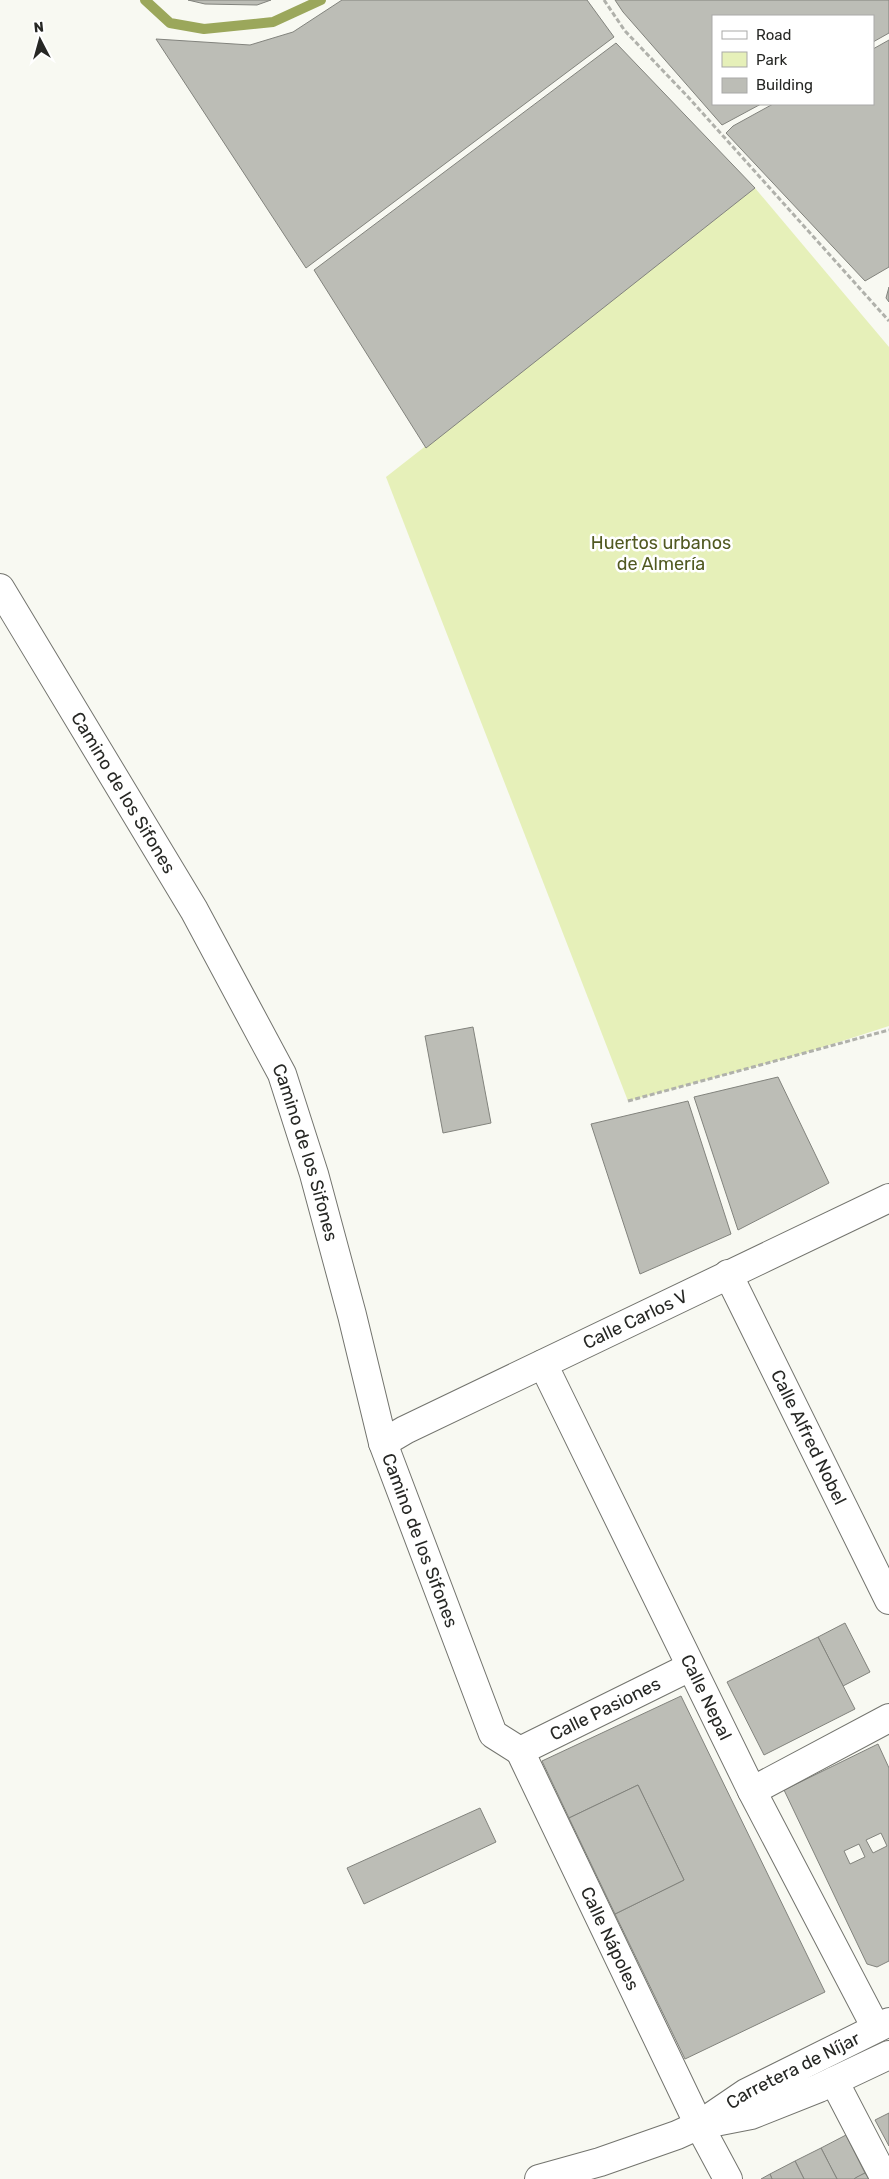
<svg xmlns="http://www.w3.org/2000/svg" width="889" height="2179" font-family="Rubik,sans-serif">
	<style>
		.green { fill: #e6f0b9 }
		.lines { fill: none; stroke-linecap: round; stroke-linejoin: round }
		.stream { stroke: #9ba75b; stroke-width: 10 }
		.building { fill: #bcbdb6; stroke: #82837d; fill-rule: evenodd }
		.street-casing { stroke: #73746e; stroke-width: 30 }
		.primary-casing { stroke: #73746e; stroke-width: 30 }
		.path { stroke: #b0b1ab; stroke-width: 3; stroke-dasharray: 5 2.5; stroke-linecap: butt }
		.street { stroke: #fff; stroke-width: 28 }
		.primary { stroke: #fff; stroke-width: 28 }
		.labels { text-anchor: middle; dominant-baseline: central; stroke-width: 5; stroke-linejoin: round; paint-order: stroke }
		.park-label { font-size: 18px; fill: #515921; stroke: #fff }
		.street-label { font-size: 18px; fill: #272825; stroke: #fff }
	</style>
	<rect width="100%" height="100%" fill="#f8f9f2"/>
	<path class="green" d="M755 188 889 347V1026L808 1052 628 1101 386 477Z"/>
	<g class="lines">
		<path class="stream" d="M145 0 170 23 204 29 273 22 321 0"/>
	</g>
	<g class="building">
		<path d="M188 0H271L257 5 205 4Z"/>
		<path d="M342 0H587L614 37 306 268 156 39 250 45 293 32Z"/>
		<path d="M615 0H889V33L873 42V16H713V104H761L722 125 623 12Z"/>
		<path d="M889 40V267L865 281 726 133 733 126 773 104H873V49Z"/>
		<path d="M616 43 755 188 426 448 314 270Z"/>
		<path d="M889 287V302L886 298Z"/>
		<path d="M473 1027 491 1123 443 1133 425 1036Z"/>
		<path d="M778 1077 829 1183 738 1230 694 1097Z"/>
		<path d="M688 1101 731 1234 640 1274 591 1124Z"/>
		<path d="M845 1623 870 1672 843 1686 818 1637Z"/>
		<path d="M818 1637 855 1709 764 1755 727 1682Z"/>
		<path d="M681 1696 825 1992 685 2059 615 1914 684 1880 638 1785 569 1818 542 1761Z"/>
		<path d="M878 1744 889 1768V1961L877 1967 867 1964 784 1790ZM881 1833 887 1846 873 1853 866 1840ZM859 1844 865 1857 850 1864 844 1851Z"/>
		<path d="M638 1785 684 1880 615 1914 569 1818Z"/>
		<path d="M480 1808 496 1842 364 1904 347 1868Z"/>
		<path d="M889 2113V2146L875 2120Z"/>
		<path d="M846 2135 865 2173 854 2179H837L821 2148Z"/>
		<path d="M821 2148 837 2179H804L795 2161Z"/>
		<path d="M795 2161 804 2179H772L770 2174Z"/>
		<path d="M865 2173 869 2179H854L857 2177Z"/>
		<path d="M770 2174 772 2179H761Z"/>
	</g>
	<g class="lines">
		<defs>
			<g id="street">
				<path id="s1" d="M0 588 194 910 282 1074 314 1174 352 1315 383 1443 493 1734 520 1751"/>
				<path id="s2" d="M728 1274 889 1600"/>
				<path id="s3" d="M543 1364 752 1791 876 2028"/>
				<path id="s4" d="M383 1443 405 1430 889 1198"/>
				<path id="s5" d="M520 1751 699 2125 728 2179"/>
				<path id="s6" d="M520 1751 690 1667"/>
				<path d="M752 1791 889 1718"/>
				<path d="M834 2081 885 2179"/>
			</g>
			<g id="primary">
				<path d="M710 2123 751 2115 819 2088 889 2055"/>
				<path id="s7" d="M539 2179 600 2162 677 2135 699 2125 746 2093 889 2022"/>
			</g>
		</defs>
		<use href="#street" class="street-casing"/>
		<use href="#primary" class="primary-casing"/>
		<g class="path">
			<path d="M604 0 625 31 689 98 889 321"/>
			<path d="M628 1101 889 1030"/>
		</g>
		<use href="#street" class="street"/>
		<use href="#primary" class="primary"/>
	</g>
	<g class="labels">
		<g class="park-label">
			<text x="661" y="543">Huertos urbanos<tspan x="661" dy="21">de Almería</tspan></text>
		</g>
		<g class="street-label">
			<text stroke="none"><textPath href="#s1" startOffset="239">Camino de los Sifones</textPath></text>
			<text stroke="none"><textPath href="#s1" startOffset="644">Camino de los Sifones</textPath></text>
			<text stroke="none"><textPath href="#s4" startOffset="281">Calle Carlos V</textPath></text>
			<text stroke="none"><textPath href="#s2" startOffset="182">Calle Alfred Nobel</textPath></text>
			<text stroke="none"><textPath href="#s1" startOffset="1049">Camino de los Sifones</textPath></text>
			<text stroke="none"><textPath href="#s3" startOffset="371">Calle Nepal</textPath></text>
			<text stroke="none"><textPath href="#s6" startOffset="95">Calle Pasiones</textPath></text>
			<text stroke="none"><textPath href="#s5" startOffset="208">Calle Nápoles</textPath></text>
			<text stroke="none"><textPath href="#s7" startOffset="278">Carretera de Níjar</textPath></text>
		</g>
	</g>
	<rect x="712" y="15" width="162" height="90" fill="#ffffff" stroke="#a9a9a8"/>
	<rect x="722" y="31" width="25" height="8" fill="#ffffff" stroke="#a9a9a8"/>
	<text x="756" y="40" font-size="15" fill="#272825">Road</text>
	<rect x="722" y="52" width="25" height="15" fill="#e6f0b9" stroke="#a9a9a8"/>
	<text x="756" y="65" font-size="15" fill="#272825">Park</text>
	<rect x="722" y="78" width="25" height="15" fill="#bcbdb6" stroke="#a9a9a8"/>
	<text x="756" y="90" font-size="15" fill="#272825">Building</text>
	<g transform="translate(40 40) rotate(354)" stroke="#ffffff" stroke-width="4" paint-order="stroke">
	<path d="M0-4L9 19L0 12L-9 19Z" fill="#272825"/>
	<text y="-8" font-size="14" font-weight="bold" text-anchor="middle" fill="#272825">N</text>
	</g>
</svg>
